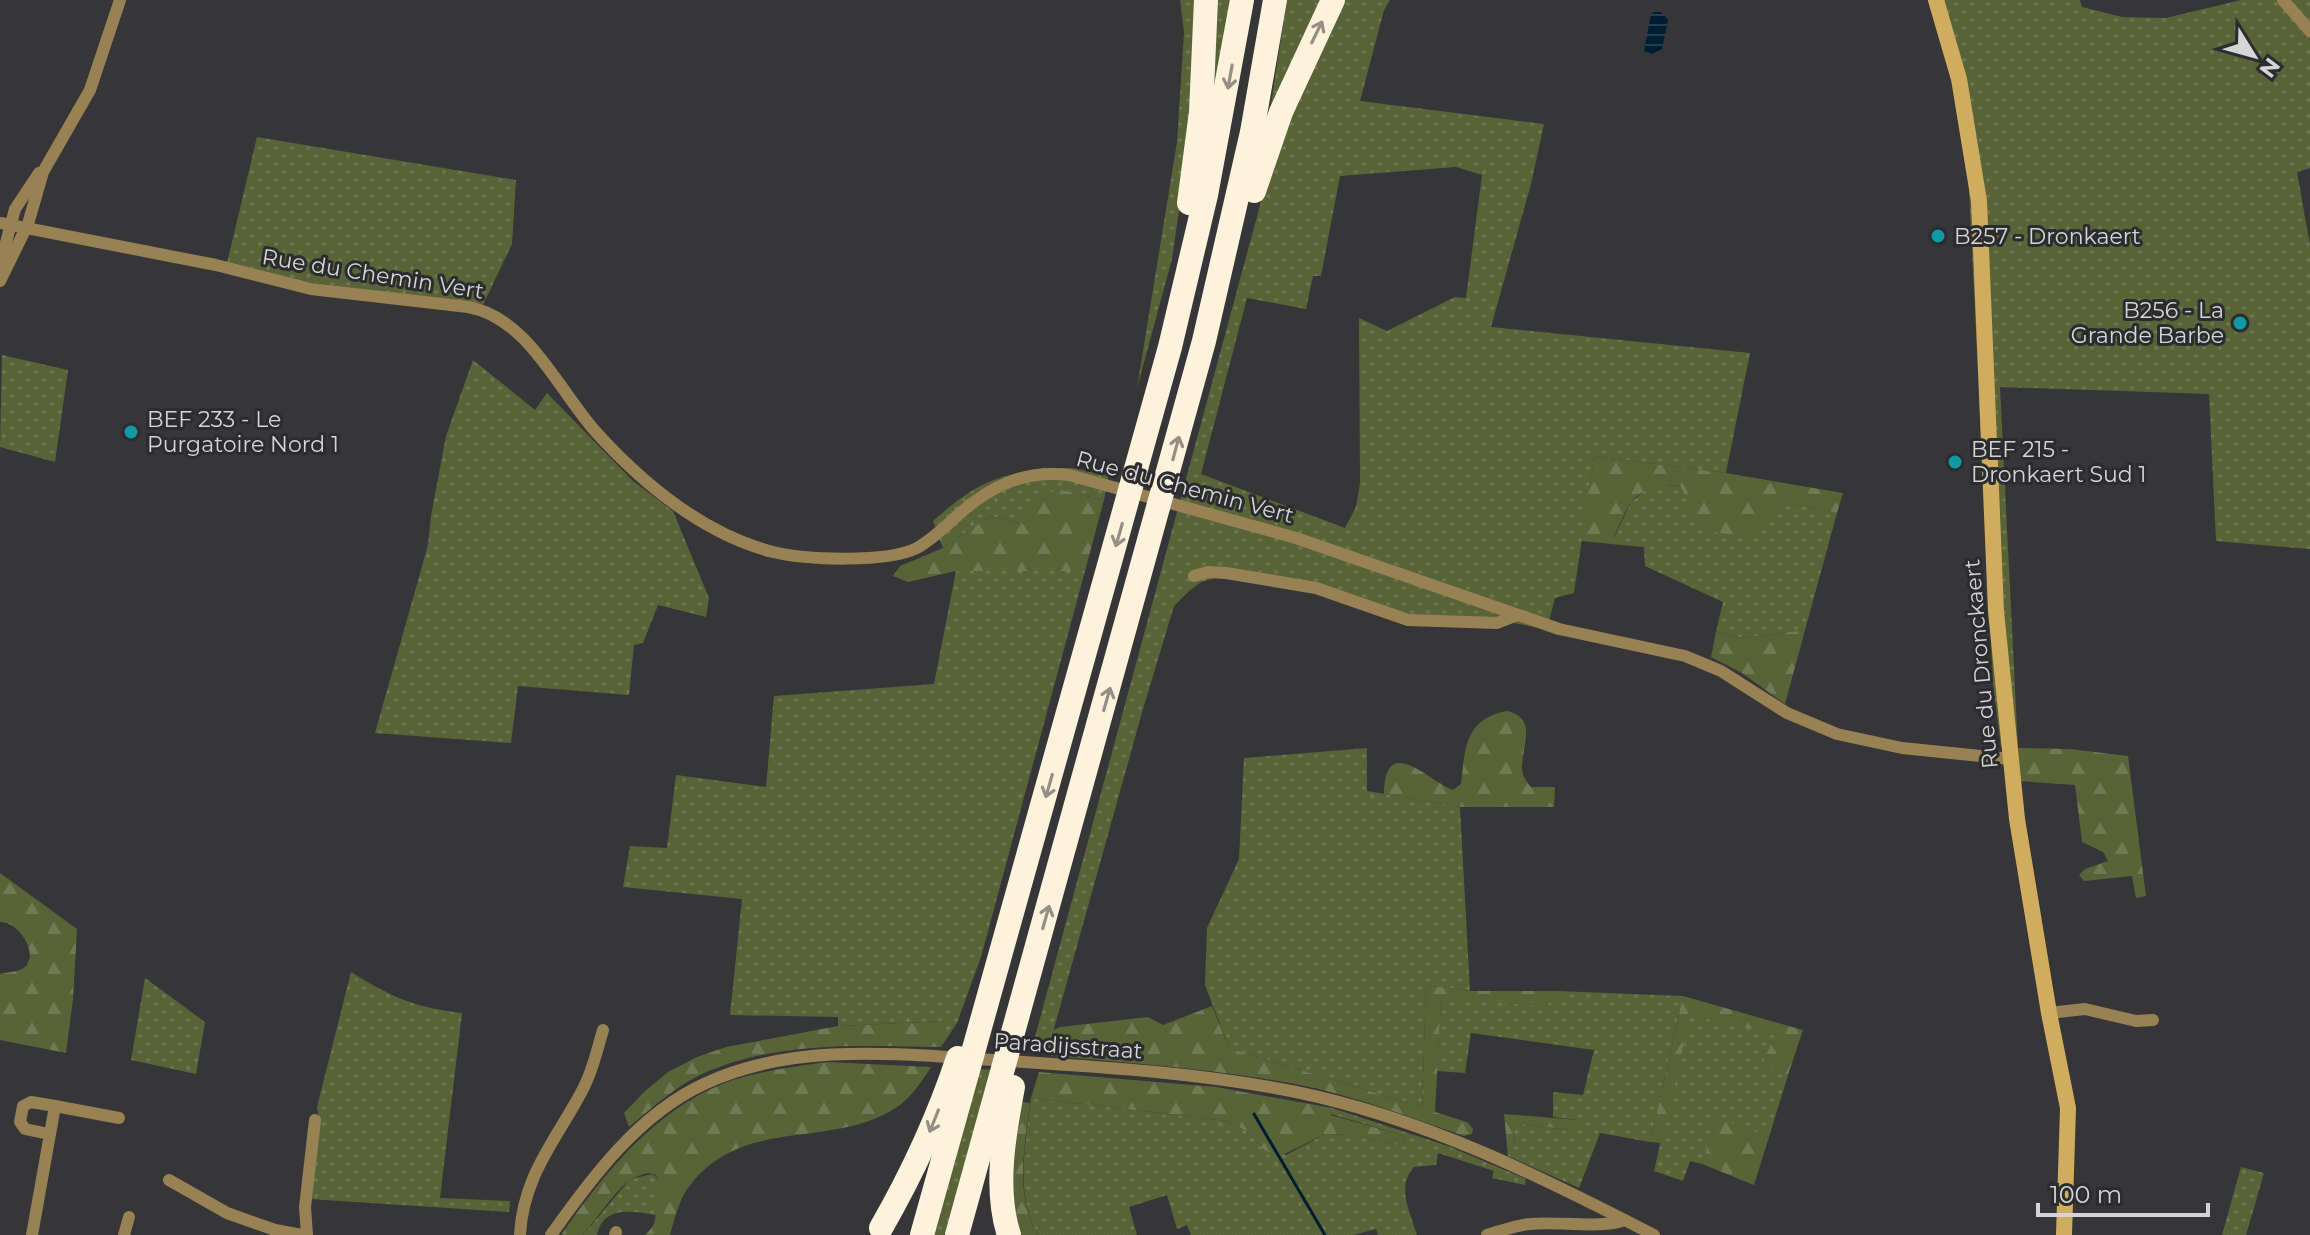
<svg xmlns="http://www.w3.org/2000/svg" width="2310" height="1235" font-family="Montserrat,sans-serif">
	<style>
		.grass { fill: url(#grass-dots); fill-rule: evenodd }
		.forest { fill: url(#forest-firs) }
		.water { fill: url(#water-rules) }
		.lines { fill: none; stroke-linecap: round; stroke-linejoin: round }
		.stream { stroke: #001e33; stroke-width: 3 }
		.minor { stroke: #988254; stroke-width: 12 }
		.secondary { stroke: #d0ac5f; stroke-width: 16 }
		.motorway { stroke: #fdf2dc; stroke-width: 24 }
		.oneway { stroke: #948e85 }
		.culture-dot { fill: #0f9aa8; stroke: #2c2b2e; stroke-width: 3 }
		.labels { text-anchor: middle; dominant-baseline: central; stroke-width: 6; stroke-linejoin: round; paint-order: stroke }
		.poi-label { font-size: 22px; fill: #d5d5d7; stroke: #2c2b2e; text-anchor: start }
		.street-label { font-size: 22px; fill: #d5d5d7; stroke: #2c2b2e }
	</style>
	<defs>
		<pattern id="grass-dots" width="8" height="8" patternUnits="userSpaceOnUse" patternTransform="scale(2)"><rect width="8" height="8" fill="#586438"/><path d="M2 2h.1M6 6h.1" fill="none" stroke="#6f7954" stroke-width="1.8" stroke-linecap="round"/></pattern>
		<pattern id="forest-firs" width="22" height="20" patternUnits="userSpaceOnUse" patternTransform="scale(2)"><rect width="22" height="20" fill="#586438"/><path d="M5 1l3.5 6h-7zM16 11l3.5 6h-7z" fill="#6f7954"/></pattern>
		<pattern id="water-rules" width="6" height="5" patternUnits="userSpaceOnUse" patternTransform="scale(2)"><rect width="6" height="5" fill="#001e33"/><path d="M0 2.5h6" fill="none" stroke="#243e50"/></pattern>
	</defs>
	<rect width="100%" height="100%" fill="#363538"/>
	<g class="grass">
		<path d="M1180 0H1232L1209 136 1189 141 1172 259 1137 388 1177 142 1184 32Z"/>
		<path d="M1287 0H1390L1384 10 1360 101 1544 124 1531 184 1491 327 1750 353 1726 473 1594 456 1574 593 1555 598 1547 629 1485 618 1411 616 1323 585 1219 577 1201 582 1189 591 1174 606 1141 716 1050 1043 1051 1052 1032 1048 1265 187 1270 110ZM1456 167 1482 175 1466 298 1455 297 1387 331 1359 318 1360 483 1356 507 1345 528 1201 474 1247 298 1306 309 1313 276H1321L1340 176Z"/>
		<path d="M1930 0H2080L2082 7 2122 17 2166 18 2241 0H2310V168L2297 172 2310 245V549L2216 541 2209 394 2000 387 2018 748 2001 747 1993 683 1968 169 1950 67Z"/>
		<path d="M257 137 516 180 512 244 483 305 291 280 227 263Z"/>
		<path d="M2 355 68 370 55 462 0 447Z"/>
		<path d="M473 360 535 410 547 393 633 481 673 511 709 598 706 617 658 605 643 643 634 645 629 695 518 686 511 743 375 733 428 545 431 516 446 436Z"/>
		<path d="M1044 468H1072L1109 475 1104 500 1062 490 1025 524 990 516 943 548 933 521C974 485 990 477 1044 468Z"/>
		<path d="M1681 485 1701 530 1780 501 1837 513 1805 630 1742 638 1716 632 1723 602 1645 566 1644 547 1611 544 1631 502 1649 487Z"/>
		<path d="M956 571H1085L981 957 957 1023 941 1047 944 1021 838 1026V1017L730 1015 742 899 623 887 630 846 667 848 676 775 766 787 774 696 934 684Z"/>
		<path d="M1367 748V791L1460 807 1470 991 1426 985 1422 1107 1229 1048 1205 985 1207 928 1239 859 1244 758Z"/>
		<path d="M351 972C391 997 416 1008 462 1013L440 1198 510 1201 509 1212 309 1199 319 1118 317 1107Z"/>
		<path d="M145 978 205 1022 196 1074 131 1060Z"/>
		<path d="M1558 991 1683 996 1650 1142 1600 1133 1579 1188 1508 1156 1507 1147 1515 1145 1513 1132 1517 1126 1523 1124 1570 1130 1578 1120 1553 1117V1092L1583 1095 1594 1050 1471 1033 1465 1073 1437 1071 1441 999 1557 1006Z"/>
		<path d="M1690 1014 1776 1035 1767 1067 1788 1075 1769 1137 1717 1119 1702 1164 1690 1161 1683 1181 1654 1171Z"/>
		<path d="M979 1069 995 1070 949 1235H931Z"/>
		<path d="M1031 1098 1227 1121 1250 1133 1262 1148 1286 1155 1325 1134 1352 1135 1402 1146 1405 1136 1331 1114 1332 1108 1448 1146 1526 1179 1525 1185 1492 1178 1494 1171 1438 1153 1436 1165 1414 1167C1396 1187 1410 1212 1417 1235H1378L1376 1229 1354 1235H1191L1187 1225 1177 1229 1167 1195 1129 1207 1137 1235H1038C1014 1195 1026 1142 1031 1098Z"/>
		<path d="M2241 1167 2264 1173 2246 1235H2222Z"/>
		<path d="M652 1174C667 1182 657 1201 656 1215 633 1211 603 1205 597 1235H583L630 1179Z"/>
	</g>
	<g class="forest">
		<path d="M1594 456 1726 473 1843 493 1837 513 1780 501 1747 537 1701 530 1680 485C1629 487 1631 501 1611 544L1581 541Z"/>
		<path d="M1062 490 1104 500 1085 571H956L908 582 893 576 900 566 943 548 990 516 1025 524 1027 503 1042 493Z"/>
		<path d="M1805 630 1785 704 1742 673 1711 657 1716 632 1742 638Z"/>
		<path d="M1507 711C1539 718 1521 747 1522 770 1523 777 1527 782 1531 787H1555L1554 807H1460L1384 794C1385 732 1428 781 1453 790L1461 784C1465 748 1465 719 1507 711Z"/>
		<path d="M2018 748 2070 749 2128 756 2146 896 2136 898 2132 876 2084 881 2079 875 2085 869 2108 861 2103 852 2082 842 2075 785 2019 781Z"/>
		<path d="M0 873 77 929 73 999 66 1053 0 1040V974C7 972 21 972 26 966 38 952 19 922 0 922Z"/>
		<path d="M1426 985 1470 991H1558V1006L1441 1000 1435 1112 1467 1122 1473 1129 1472 1134 1464 1136C1409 1117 1352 1095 1295 1084 1214 1069 1132 1063 1051 1056L1050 1043 1053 1030 1060 1027 1148 1017 1163 1025 1212 1006 1229 1048 1422 1107Z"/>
		<path d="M1683 996 1803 1030 1788 1075 1767 1067 1764 1059 1776 1035 1690 1015 1662 1143 1650 1142Z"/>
		<path d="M945 1021 941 1047C862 1046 779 1040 704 1073 676 1086 653 1107 629 1127L624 1113 644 1092 668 1072 697 1057 726 1047 838 1026Z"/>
		<path d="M827 1062 931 1067C922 1081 913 1095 900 1105 836 1151 747 1114 691 1184 679 1198 675 1218 670 1235H645C659 1222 654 1218 657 1201 660 1180 661 1165 633 1178 621 1183 593 1223 583 1235H561C603 1175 654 1110 725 1083 758 1071 792 1067 827 1062Z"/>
		<path d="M1039 1072 1216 1087 1332 1108 1331 1115 1405 1136 1402 1146 1352 1135 1325 1134 1278 1157 1262 1148 1250 1133 1227 1121 1031 1098Z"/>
		<path d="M1022 1102 1030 1103C1025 1146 1014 1196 1038 1235H1017L1009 1207 1014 1144Z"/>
		<path d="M1504 1114 1578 1120 1579 1127 1570 1130 1523 1124 1517 1126 1513 1132 1515 1146 1507 1147Z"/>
		<path d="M1717 1118 1769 1137 1754 1185 1702 1164Z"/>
	</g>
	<path class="water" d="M1654 12H1661L1668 20 1662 49 1652 54 1644 51 1651 14Z"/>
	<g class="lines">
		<path class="stream" d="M1254 1114 1325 1235"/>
		<g class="minor">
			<path d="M2283 0 2310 31"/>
			<path d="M0 223 216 265 311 289 468 307C527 317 558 389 595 431 643 484 703 534 773 552 806 560 887 563 917 548 933 539 946 526 959 514 992 485 1025 470 1069 475L1296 538 1559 629 1685 656 1721 671 1787 713 1837 734 1902 748 2010 759"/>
			<path d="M0 265 15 209 39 173"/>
			<path d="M0 281 28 224 43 172 90 90 120 0"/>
			<path d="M1194 576 1208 572 1226 573 1316 588 1408 620 1497 623 1515 616"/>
			<path d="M2049 1013 2085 1009 2136 1021 2153 1020"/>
			<path d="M49 1134 25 1129 20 1122 23 1106 31 1102 55 1106"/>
			<path d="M169 1180 227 1213 275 1230 302 1235"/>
			<path d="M32 1235 55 1106 119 1118"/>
			<path d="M124 1235 129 1217"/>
			<path d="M307 1235 305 1207 315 1120"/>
			<path d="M520 1235C523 1175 557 1139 583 1089 593 1070 597 1050 603 1030"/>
			<path d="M551 1235C592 1177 639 1114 704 1084 789 1044 887 1053 978 1059 1084 1066 1192 1071 1296 1092 1423 1118 1540 1176 1654 1235"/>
			<path d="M615 1235 616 1232"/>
			<path d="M1487 1235C1501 1231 1516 1225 1530 1224 1556 1221 1604 1229 1625 1220"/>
		</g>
		<path class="secondary" d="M1936 0 1959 79 1979 201 1996 611 2017 819 2049 1013 2068 1108 2064 1235"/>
		<g class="motorway">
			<path d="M1254 191 1281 112 1333 0"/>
			<path d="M1189 203 1201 112 1206 0"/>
			<path d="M881 1228C912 1174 938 1118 958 1058"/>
			<path d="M922 1235 1170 347 1206 195 1242 0"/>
			<path d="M957 1235 1204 341 1252 132 1275 0"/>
			<path d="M1009 1235C994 1189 1004 1134 1013 1087"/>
		</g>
	</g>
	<defs><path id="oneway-shaft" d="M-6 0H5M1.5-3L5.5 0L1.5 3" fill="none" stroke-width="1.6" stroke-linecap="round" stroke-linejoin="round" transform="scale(2)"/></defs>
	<g class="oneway">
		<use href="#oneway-shaft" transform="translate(1317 32) rotate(-64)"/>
		<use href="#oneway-shaft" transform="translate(1230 77) rotate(100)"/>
		<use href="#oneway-shaft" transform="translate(1176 448) rotate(-75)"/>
		<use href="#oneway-shaft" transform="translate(1119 535) rotate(106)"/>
		<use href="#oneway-shaft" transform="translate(1107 699) rotate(-74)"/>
		<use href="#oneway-shaft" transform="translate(1049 786) rotate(106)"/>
		<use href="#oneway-shaft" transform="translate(1046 917) rotate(-74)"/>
		<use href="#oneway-shaft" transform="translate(934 1121) rotate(112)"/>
	</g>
	<g class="culture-dot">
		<circle cx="1938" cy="236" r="8"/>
		<circle cx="2240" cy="323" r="8"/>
		<circle cx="131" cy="432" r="8"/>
		<circle cx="1955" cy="462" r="8"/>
	</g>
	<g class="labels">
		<g class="poi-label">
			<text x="1954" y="236">B257 - Dronkaert</text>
			<text x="2224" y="310" text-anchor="end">B256 - La<tspan x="2224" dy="25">Grande Barbe</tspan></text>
			<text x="147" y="419">BEF 233 - Le<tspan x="147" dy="25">Purgatoire Nord 1</tspan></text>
			<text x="1971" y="449">BEF 215 -<tspan x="1971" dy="25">Dronkaert Sud 1</tspan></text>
		</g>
		<g class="street-label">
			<text transform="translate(373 274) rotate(9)">Rue du Chemin Vert</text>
			<text transform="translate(1185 487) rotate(15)">Rue du Chemin Vert</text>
			<text transform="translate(1981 664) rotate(-95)">Rue du Dronckaert</text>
			<text transform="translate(1068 1046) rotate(4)">Paradijsstraat</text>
		</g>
	</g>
	<g transform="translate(2254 56) rotate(127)" stroke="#2c2b2e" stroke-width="6" paint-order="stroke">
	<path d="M0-6L14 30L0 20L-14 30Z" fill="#d5d5d7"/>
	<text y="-12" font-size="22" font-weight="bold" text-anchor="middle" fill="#d5d5d7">N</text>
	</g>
	<path d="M2038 1203v12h170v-12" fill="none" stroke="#d5d5d7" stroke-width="4"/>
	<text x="2050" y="1203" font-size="24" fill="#d5d5d7" stroke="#2c2b2e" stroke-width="6" paint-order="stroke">100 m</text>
</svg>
